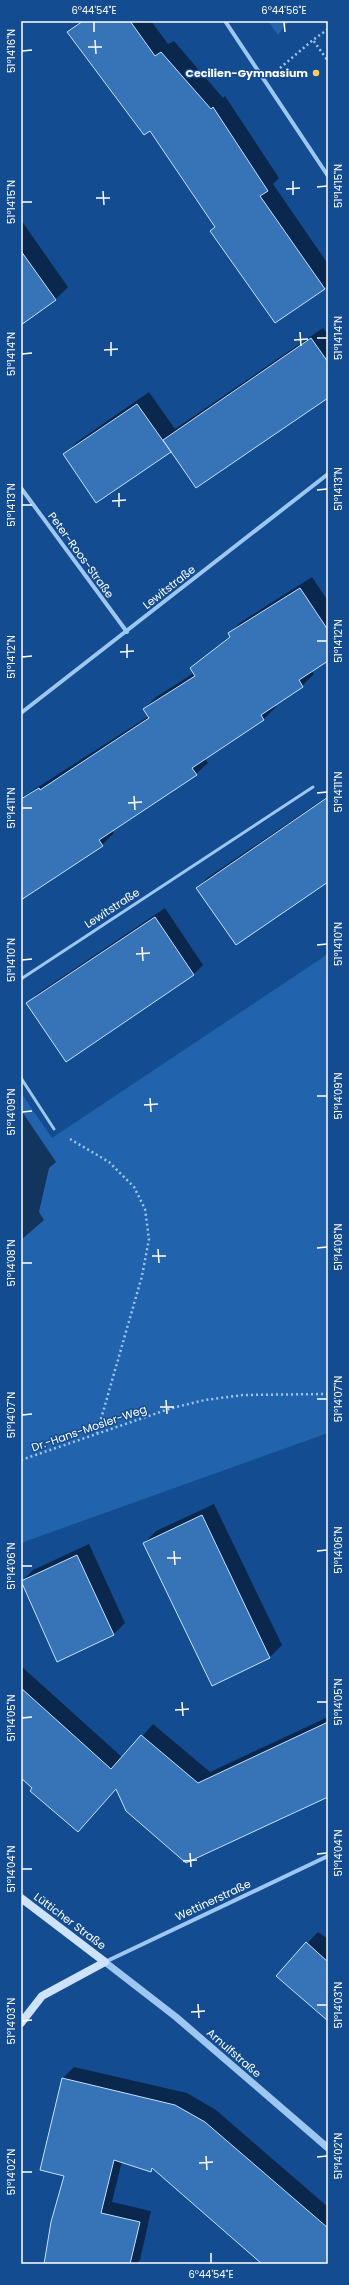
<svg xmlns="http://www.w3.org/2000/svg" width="349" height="2285" font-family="Poppins,sans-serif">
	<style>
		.green { fill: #2164ad }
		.shadow { fill: #0007 }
		.building { fill: #3673b7; stroke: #c5e0fd }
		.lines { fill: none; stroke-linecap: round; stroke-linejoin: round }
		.path { stroke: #9ec6f2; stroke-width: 2.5; stroke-dasharray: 2 3; stroke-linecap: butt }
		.service { stroke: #9ec6f2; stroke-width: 3 }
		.minor { stroke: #9ec6f2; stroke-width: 4 }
		.tertiary { stroke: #9ec6f2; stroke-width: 7 }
		.secondary { stroke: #cde2fc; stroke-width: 8 }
		.ticks { fill: none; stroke: #fff; stroke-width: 1.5 }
		.poi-dot { fill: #ffcd5f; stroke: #134c90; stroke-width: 1.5 }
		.labels { text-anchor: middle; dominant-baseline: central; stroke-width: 3; stroke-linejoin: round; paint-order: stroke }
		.poi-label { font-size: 11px; font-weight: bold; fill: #fff; stroke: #134c90; text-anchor: end }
		.street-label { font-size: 11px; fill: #fff; stroke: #134c90 }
		.neatline { fill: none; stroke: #fff; stroke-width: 1.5 }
		.ticks-label { font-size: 10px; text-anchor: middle; fill: #fff }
	</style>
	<rect width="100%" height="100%" fill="#134c90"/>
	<g class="green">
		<path d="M268 21H289L278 35Z"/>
		<path d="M328 954V1433L21 1543V1093L52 1138Z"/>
	</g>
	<g class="shadow">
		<path d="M80 21H151L168 44 174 41 223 98 225 96 279 178 273 184 328 264V285L325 288 275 322 216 226 150 130 69 33Z"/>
		<path d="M21 220 68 287 55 300 21 323Z"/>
		<path d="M323 328 328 334V397L170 451 65 454 77 442 149 392 175 429Z"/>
		<path d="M312 577 328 601V660L312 671 314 674 302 686 274 705 276 707 264 719 205 758 208 763 196 774 112 830 114 833 102 845 21 899V798L149 716 144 709 156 697 194 673 191 668 230 636 229 633 241 622Z"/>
		<path d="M328 796V881L198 888 207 878Z"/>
		<path d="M165 908 203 965 194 974 66 1061 27 1004 37 994Z"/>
		<path d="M21 1110 56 1162 49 1168 39 1212 44 1220 21 1240Z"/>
		<path d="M214 1504 282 1645 270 1657 212 1685 144 1543 156 1531Z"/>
		<path d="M89 1544 125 1623 113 1635 58 1661 21 1582 33 1570Z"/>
		<path d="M21 1666 123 1758 153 1724 210 1772 328 1717V1795L117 1788 78 1831 21 1777Z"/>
		<path d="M318 1932 328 1939V2020L277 1975Z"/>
		<path d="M74 2067 187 2093 216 2110 328 2207V2264H264L154 2168 151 2171 122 2161 112 2202 151 2211 140 2260 136 2264H45L48 2252H46L65 2176 63 2078Z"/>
	</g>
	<g class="building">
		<path d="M83 21H130L155 56 161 52 211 109 213 107 268 191 260 196 325 289 275 323 210 231 215 227 150 131 144 135 67 32Z"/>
		<path d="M21 251 56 300 21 325Z"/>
		<path d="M311 338 328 362V398L196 488 163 440Z"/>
		<path d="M137 404 171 452 96 503 63 454Z"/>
		<path d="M300 588 328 630V661L299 680 303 687 261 715 264 720 192 768 197 775 99 840 103 846 21 900V799L39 788 40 790 149 718 143 709 195 676 190 668 230 637 228 633Z"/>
		<path d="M328 797V882L236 945 196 888Z"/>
		<path d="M155 917 194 975 66 1062 26 1003Z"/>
		<path d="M202 1515 270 1658 212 1686 143 1543Z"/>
		<path d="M77 1555 114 1635 57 1662 21 1581Z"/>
		<path d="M21 1688 111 1769 141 1735 198 1783 328 1722V1797L186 1863 126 1811 116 1789 78 1832 30 1791 32 1788 21 1778Z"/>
		<path d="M306 1942 328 1962V2021L276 1976Z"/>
		<path d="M62 2078 175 2105 205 2122 328 2228V2264H262L152 2168 151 2172 114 2160 101 2213 140 2222 130 2264H44L51 2222 64 2176 40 2170Z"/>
	</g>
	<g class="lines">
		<g class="path">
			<path d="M328 29 313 40 328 61"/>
			<path d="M280 68 313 40"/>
			<path d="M70 1139 109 1162 134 1187 145 1209 149 1239 142 1276 97 1433"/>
			<path d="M21 1460 172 1408 205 1400 243 1395 328 1394"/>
		</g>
		<g class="service">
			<path d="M21 979 313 787"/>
			<path d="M21 1078 54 1129"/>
		</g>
		<g class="minor">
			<path d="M225 21 328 176"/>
			<path d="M21 488 127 632"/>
			<path d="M21 713 328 474"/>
			<path d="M105 1962 328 1856"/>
		</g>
		<path class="tertiary" d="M105 1962 176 2017 328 2148"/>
		<path class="secondary" d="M21 1898 105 1962 42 1996 21 2023"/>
	</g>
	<path class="ticks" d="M94 22V32M284 22 285 32M95 40 96 54M88 47H102M22 51 32 50M293 181V195M317 187 327 186M286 189 300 188M103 191 104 205M96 198H110M22 202H32M300 332 301 346M317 338H327M294 340 308 339M111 342V356M104 350 118 349M22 354 32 353M317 490 327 489M119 493V507M112 501 126 500M22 505H32M317 641H327M127 644V658M120 652 134 651M22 657 32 656M317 793 327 792M134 796 135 810M128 803 142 802M22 808H32M317 945 327 944M142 947 143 961M136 954 150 953M22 960 32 959M317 1096H327M150 1098 151 1112M144 1105 158 1104M22 1112 32 1111M317 1248 327 1247M158 1249 159 1263M152 1256H166M22 1263H32M317 1399H327M166 1400 167 1414M160 1407H174M22 1415 32 1414M174 1551 175 1565M317 1551 327 1550M167 1558H181M22 1566H32M182 1702 183 1716M317 1702H327M175 1710 189 1709M22 1718 32 1717M190 1853 191 1867M317 1854 327 1853M183 1861 197 1860M22 1869H32M198 2004 199 2018M317 2005H327M191 2012 205 2011M22 2021 32 2020M206 2156 207 2170M317 2157 327 2156M199 2163 213 2162M22 2172H32M211 2253V2263"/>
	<circle class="poi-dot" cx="316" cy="73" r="4"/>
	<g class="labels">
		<g class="poi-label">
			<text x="308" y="73">Cecilien-Gymnasium</text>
		</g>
		<g class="street-label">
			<text transform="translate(81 555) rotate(54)">Peter-Roos-Straße</text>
			<text transform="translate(169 587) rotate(-38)">Lewitstraße</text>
			<text transform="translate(112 908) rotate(-33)">Lewitstraße</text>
			<text transform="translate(89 1428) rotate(-19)">Dr.-Hans-Mosler-Weg</text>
			<text transform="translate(213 1900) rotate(-25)">Wettinerstraße</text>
			<text transform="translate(70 1921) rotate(37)">Lütticher Straße</text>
			<text transform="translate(234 2053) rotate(41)">Arnulfstraße</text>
		</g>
	</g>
	<rect width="349" height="2285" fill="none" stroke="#134c90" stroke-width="44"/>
	<rect x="22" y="22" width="305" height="2241" class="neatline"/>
	<g class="ticks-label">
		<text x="94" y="14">6°44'54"E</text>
		<text x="284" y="14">6°44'56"E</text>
		<text transform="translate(11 51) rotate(-90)" y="4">51°14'16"N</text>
		<text transform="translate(338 186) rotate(-90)" y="4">51°14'15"N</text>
		<text transform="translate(11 202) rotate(-90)" y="4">51°14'15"N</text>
		<text transform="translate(338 338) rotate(-90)" y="4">51°14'14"N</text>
		<text transform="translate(11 354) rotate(-90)" y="4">51°14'14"N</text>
		<text transform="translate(338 489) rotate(-90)" y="4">51°14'13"N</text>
		<text transform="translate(11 505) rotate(-90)" y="4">51°14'13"N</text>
		<text transform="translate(338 641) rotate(-90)" y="4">51°14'12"N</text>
		<text transform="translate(11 657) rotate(-90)" y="4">51°14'12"N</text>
		<text transform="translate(338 792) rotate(-90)" y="4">51°14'11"N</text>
		<text transform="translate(11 808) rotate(-90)" y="4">51°14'11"N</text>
		<text transform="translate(338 944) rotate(-90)" y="4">51°14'10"N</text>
		<text transform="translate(11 960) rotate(-90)" y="4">51°14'10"N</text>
		<text transform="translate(338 1096) rotate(-90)" y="4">51°14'09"N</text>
		<text transform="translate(11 1112) rotate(-90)" y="4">51°14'09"N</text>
		<text transform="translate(338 1247) rotate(-90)" y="4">51°14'08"N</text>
		<text transform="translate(11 1263) rotate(-90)" y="4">51°14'08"N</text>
		<text transform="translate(338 1399) rotate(-90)" y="4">51°14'07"N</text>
		<text transform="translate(11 1415) rotate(-90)" y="4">51°14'07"N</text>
		<text transform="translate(338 1550) rotate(-90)" y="4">51°14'06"N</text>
		<text transform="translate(11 1566) rotate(-90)" y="4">51°14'06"N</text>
		<text transform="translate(338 1702) rotate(-90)" y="4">51°14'05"N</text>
		<text transform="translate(11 1718) rotate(-90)" y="4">51°14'05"N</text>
		<text transform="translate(338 1853) rotate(-90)" y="4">51°14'04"N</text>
		<text transform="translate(11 1869) rotate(-90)" y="4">51°14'04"N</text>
		<text transform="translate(338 2005) rotate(-90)" y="4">51°14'03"N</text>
		<text transform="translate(11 2021) rotate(-90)" y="4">51°14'03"N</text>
		<text transform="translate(338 2156) rotate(-90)" y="4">51°14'02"N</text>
		<text transform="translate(11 2172) rotate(-90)" y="4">51°14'02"N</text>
		<text x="211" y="2278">6°44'54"E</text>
	</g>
</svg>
